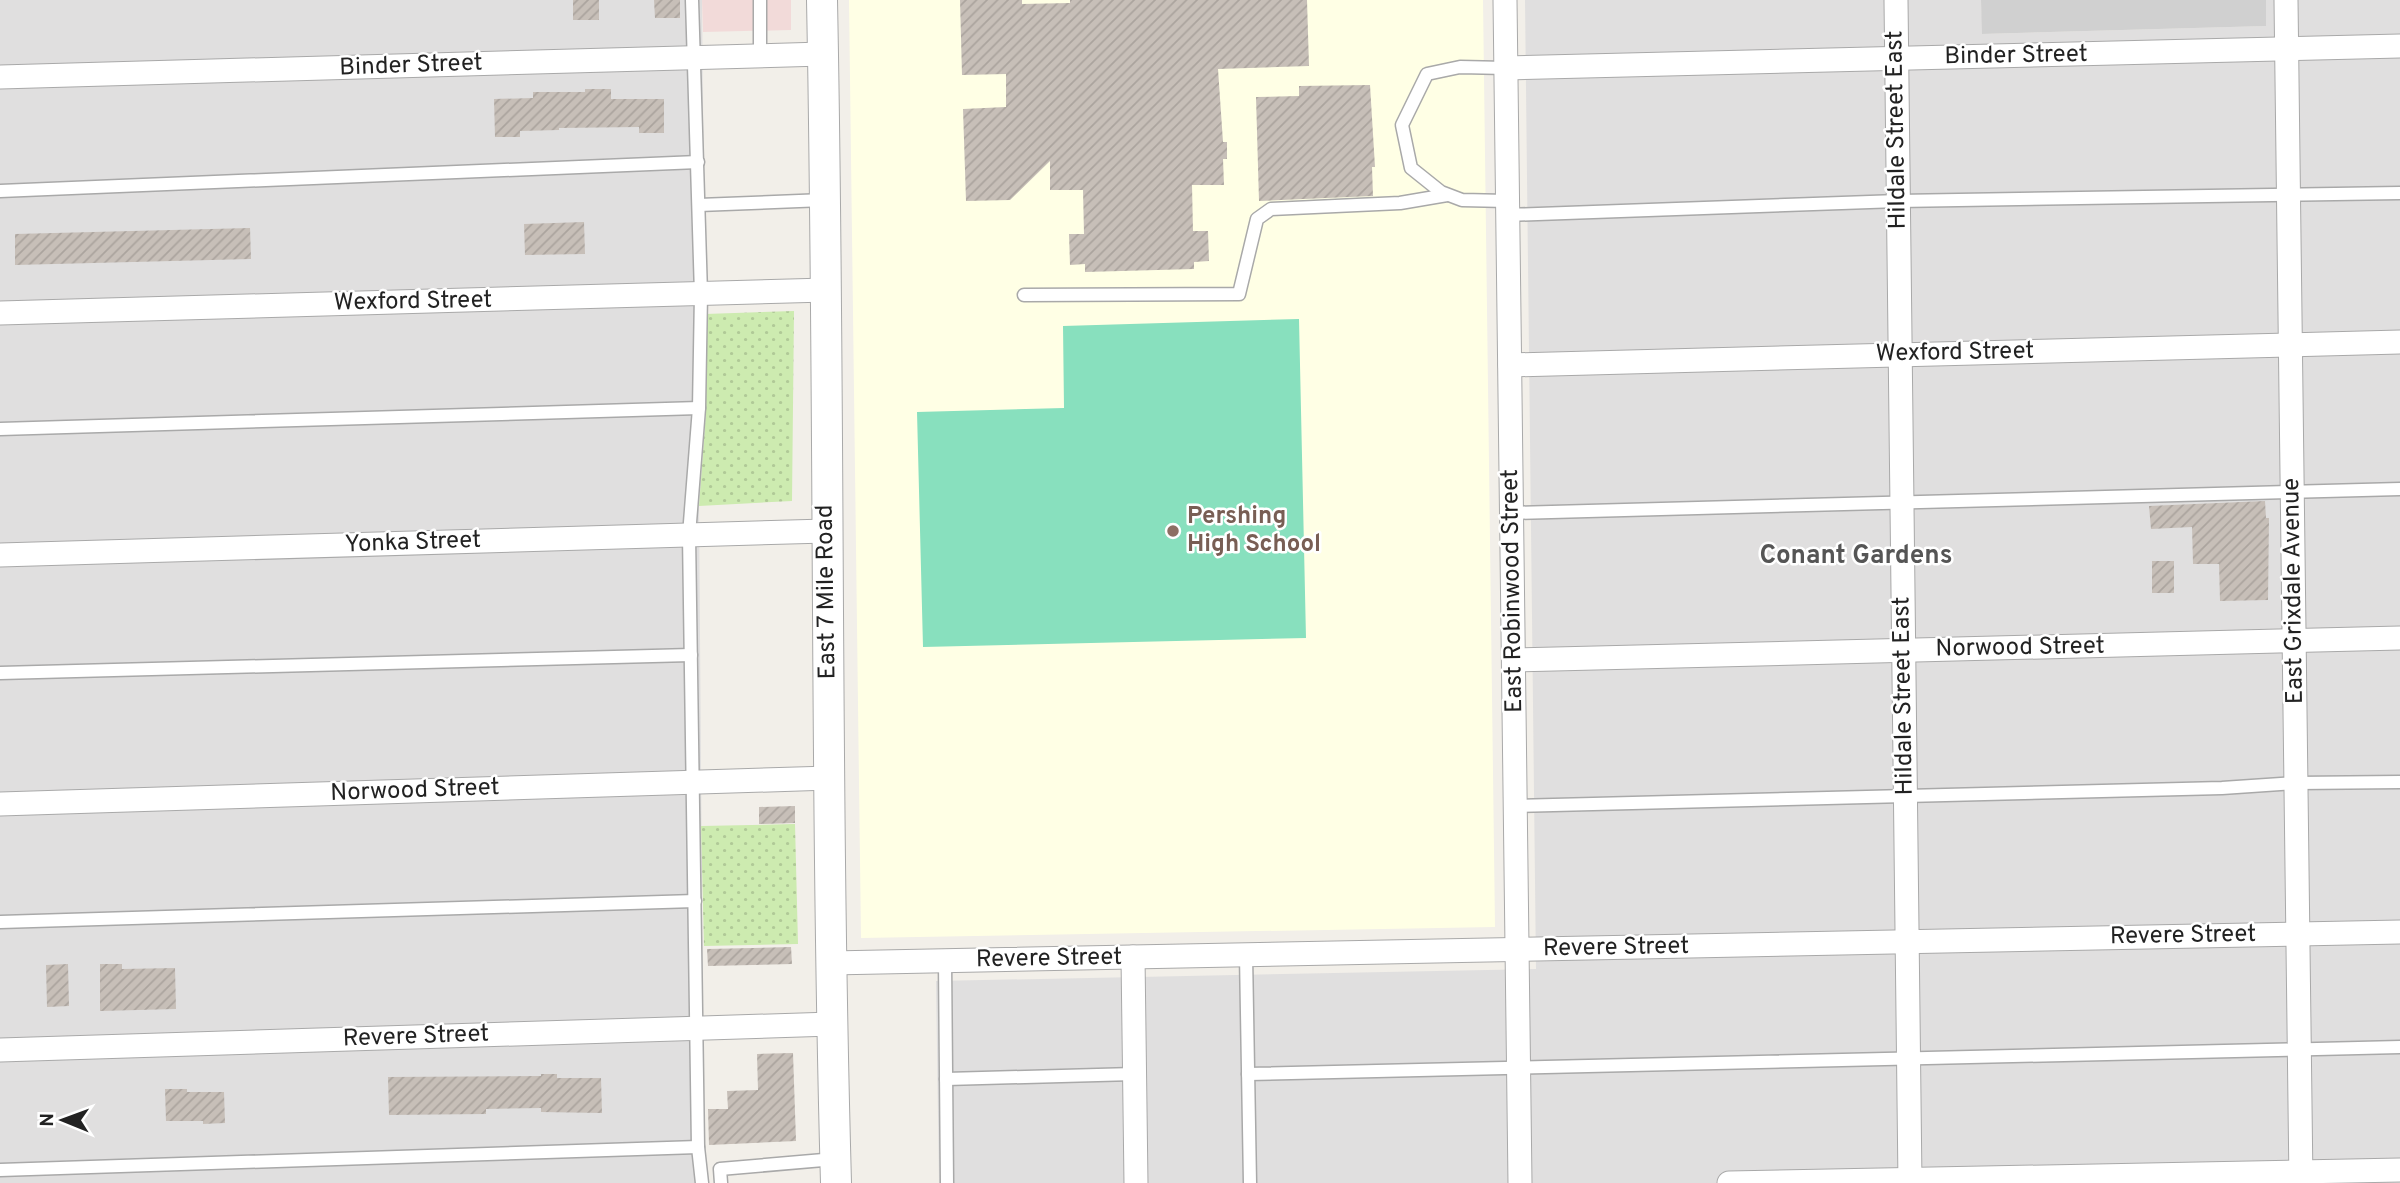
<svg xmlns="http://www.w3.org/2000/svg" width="2400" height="1183" font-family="Overpass,sans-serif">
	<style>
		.residential { fill: #e0dfdf }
		.commercial { fill: #f2dad9 }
		.education { fill: #ffffe5 }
		.religious { fill: #d0d0d0 }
		.grass { fill: url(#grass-dots) }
		.pitch { fill: #88e0be }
		.building { fill: url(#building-hatch) }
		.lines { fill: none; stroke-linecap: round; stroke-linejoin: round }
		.service-casing { stroke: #a9a9a9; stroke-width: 15 }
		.minor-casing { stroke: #a9a9a9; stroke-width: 25 }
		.tertiary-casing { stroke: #a9a9a9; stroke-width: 32 }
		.service { stroke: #fff; stroke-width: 12 }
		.minor { stroke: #fff; stroke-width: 23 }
		.tertiary { stroke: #fff; stroke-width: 30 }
		.education-dot { fill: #8d6e63; stroke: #fff; stroke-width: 2.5 }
		.labels { text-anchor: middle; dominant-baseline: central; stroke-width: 5; stroke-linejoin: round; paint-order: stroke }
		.street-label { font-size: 24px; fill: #222; stroke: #fff }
		.education-label { font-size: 24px; font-weight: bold; fill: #785e54; stroke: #fff; text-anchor: start }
		.neighbourhood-label { font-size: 26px; font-weight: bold; fill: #555; stroke: #fff }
	</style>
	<defs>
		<pattern id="grass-dots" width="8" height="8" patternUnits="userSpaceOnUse" patternTransform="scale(1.75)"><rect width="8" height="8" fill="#cdebb0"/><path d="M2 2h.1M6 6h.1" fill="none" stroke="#b0c997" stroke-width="1.8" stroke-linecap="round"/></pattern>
		<pattern id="building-hatch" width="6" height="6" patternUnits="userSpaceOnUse" patternTransform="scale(1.75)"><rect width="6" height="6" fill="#c7bfb8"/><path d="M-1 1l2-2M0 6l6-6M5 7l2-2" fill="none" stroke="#aba49e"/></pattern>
	</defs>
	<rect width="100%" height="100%" fill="#f2efe9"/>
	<g class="residential">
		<path d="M0 0H702L706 412 699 506 704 1150 707 1183H0Z"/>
		<path d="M1525 0H1981L1983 34 2266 26V0H2400V1183H939L936 981 1536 969Z"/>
	</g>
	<path class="commercial" d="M702 0H791V30L703 32Z"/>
	<path class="education" d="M849 0H1483L1495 927 861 938Z"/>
	<path class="religious" d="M1981 0H2266V26L1982 34Z"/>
	<g class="grass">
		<path d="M794 311 792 501 699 506 706 412 705 314Z"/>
		<path d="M795 824 798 944 704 946 701 826Z"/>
	</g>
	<path class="pitch" d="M1299 319 1306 638 923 647 917 412 1064 408 1063 326Z"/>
	<g class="building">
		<rect x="573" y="0" width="26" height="20"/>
		<path d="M654 0H680V18H655Z"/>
		<path d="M960 0H1022V4L1070 3V0H1307L1309 66 1218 69 1223 142H1227V159H1223L1224 185H1192L1193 231H1208L1209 261 1194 262V269L1085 272V264L1070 265 1069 234H1084L1083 190H1050V161L1010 200 966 201 963 109 1006 107V74L962 75Z"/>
		<path d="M1370 85 1375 167H1372L1373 196 1259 201 1256 97 1299 96V86Z"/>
		<path d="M585 89H611V99H664V133H639V127L559 128V130L520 131V137H495L494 99 533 98V92H585Z"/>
		<path d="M584 222 585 254 525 255 524 224Z"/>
		<path d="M250 228 251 259 15 265V234Z"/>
		<path d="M2265 501 2266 518H2269L2268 600 2220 601 2219 564H2193L2192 527 2151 529 2149 506Z"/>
		<rect x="2152" y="561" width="22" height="32"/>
		<path d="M795 806V823L759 824V807Z"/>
		<path d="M791 947 792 964 708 966 707 949Z"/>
		<path d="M68 964 69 1006 47 1007 46 965Z"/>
		<path d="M100 964H122V969L175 968 176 1009 100 1011Z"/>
		<path d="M793 1053 796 1141 709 1145 708 1109H728L727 1091 758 1090 757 1054Z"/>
		<path d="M541 1074H557V1078H601L602 1113 541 1112V1108L486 1109V1114L389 1115 388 1077 541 1076Z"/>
		<path d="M165 1089H187V1092H224L225 1123 203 1124V1121H166Z"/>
	</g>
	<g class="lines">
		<defs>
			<g id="service">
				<path d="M692 0 701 294 699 408 689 535 698 1147 702 1183"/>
				<path d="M760 0V56"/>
				<path d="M1506 68 1460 67 1427 74 1402 125 1411 168 1441 192 1462 200 1507 201"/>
				<path d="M0 191 698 162"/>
				<path d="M699 205 824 200"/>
				<path d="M1507 215 1898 201 2400 193"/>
				<path d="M1024 295 1239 294 1257 219 1271 209 1400 203 1447 195"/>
				<path d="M0 429 699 408"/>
				<path d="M1512 513 2400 489"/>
				<path d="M0 673 691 655"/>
				<path d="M1516 806 2222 788 2296 783 2400 782"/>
				<path d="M0 922 695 901"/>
				<path d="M1246 955 1250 1183"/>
				<path d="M945 961 947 1183"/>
				<path d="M1248 1074 2400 1047"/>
				<path d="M946 1079 1134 1074"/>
				<path d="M0 1170 698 1147"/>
				<path d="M721 1183 720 1169 835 1159"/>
			</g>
			<g id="minor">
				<path d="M1505 0 1520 1183"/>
				<path d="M1896 0 1910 1183"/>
				<path d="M2286 0 2301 1183"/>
				<path d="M1506 68 2400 46"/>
				<path d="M0 77 823 54"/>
				<path d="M0 313 826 290"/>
				<path d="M1510 365 2400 342"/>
				<path d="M0 555 826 531"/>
				<path d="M1514 660 2400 638"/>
				<path d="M0 804 830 778"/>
				<path d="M1133 957 1136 1183"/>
				<path d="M831 963 2400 932"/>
				<path d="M0 1050 832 1024"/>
				<path d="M1729 1183 2400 1170"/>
			</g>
			<path id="tertiary" d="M822 0C830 394 825 789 836 1183"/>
		</defs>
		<use href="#service" class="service-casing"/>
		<use href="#minor" class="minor-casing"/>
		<use href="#tertiary" class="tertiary-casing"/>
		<use href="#service" class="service"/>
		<use href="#minor" class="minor"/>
		<use href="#tertiary" class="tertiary"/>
	</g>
	<circle class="education-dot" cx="1173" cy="531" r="7"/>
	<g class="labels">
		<g class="street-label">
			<text transform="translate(2016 56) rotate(-1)">Binder Street</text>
			<text transform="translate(411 66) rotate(-2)">Binder Street</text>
			<text transform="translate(1897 130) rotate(-91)">Hildale Street East</text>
			<text transform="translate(413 302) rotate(-1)">Wexford Street</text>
			<text transform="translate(1955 353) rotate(-1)">Wexford Street</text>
			<text transform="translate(413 543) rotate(-2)">Yonka Street</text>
			<text transform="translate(1513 591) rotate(-91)">East Robinwood Street</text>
			<text transform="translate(2294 591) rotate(-91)">East Grixdale Avenue</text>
			<text transform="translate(827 592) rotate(-91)">East 7 Mile Road</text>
			<text transform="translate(2020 648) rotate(-1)">Norwood Street</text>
			<text transform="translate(1904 696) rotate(-91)">Hildale Street East</text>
			<text transform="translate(415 791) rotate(-2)">Norwood Street</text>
			<text transform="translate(2183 936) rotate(-1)">Revere Street</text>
			<text transform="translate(1616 948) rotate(-1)">Revere Street</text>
			<text transform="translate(1049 959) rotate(-1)">Revere Street</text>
			<text transform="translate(416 1037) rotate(-2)">Revere Street</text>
		</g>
		<g class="education-label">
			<text x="1187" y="517">Pershing<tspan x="1187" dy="28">High School</tspan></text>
		</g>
		<g class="neighbourhood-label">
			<text x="1856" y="556">Conant Gardens</text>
		</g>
	</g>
	<g transform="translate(63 1120) rotate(271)" stroke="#ffffff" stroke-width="5" paint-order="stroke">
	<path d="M0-5L12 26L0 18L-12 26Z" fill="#222222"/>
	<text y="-10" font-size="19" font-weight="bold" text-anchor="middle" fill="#222222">N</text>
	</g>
</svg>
